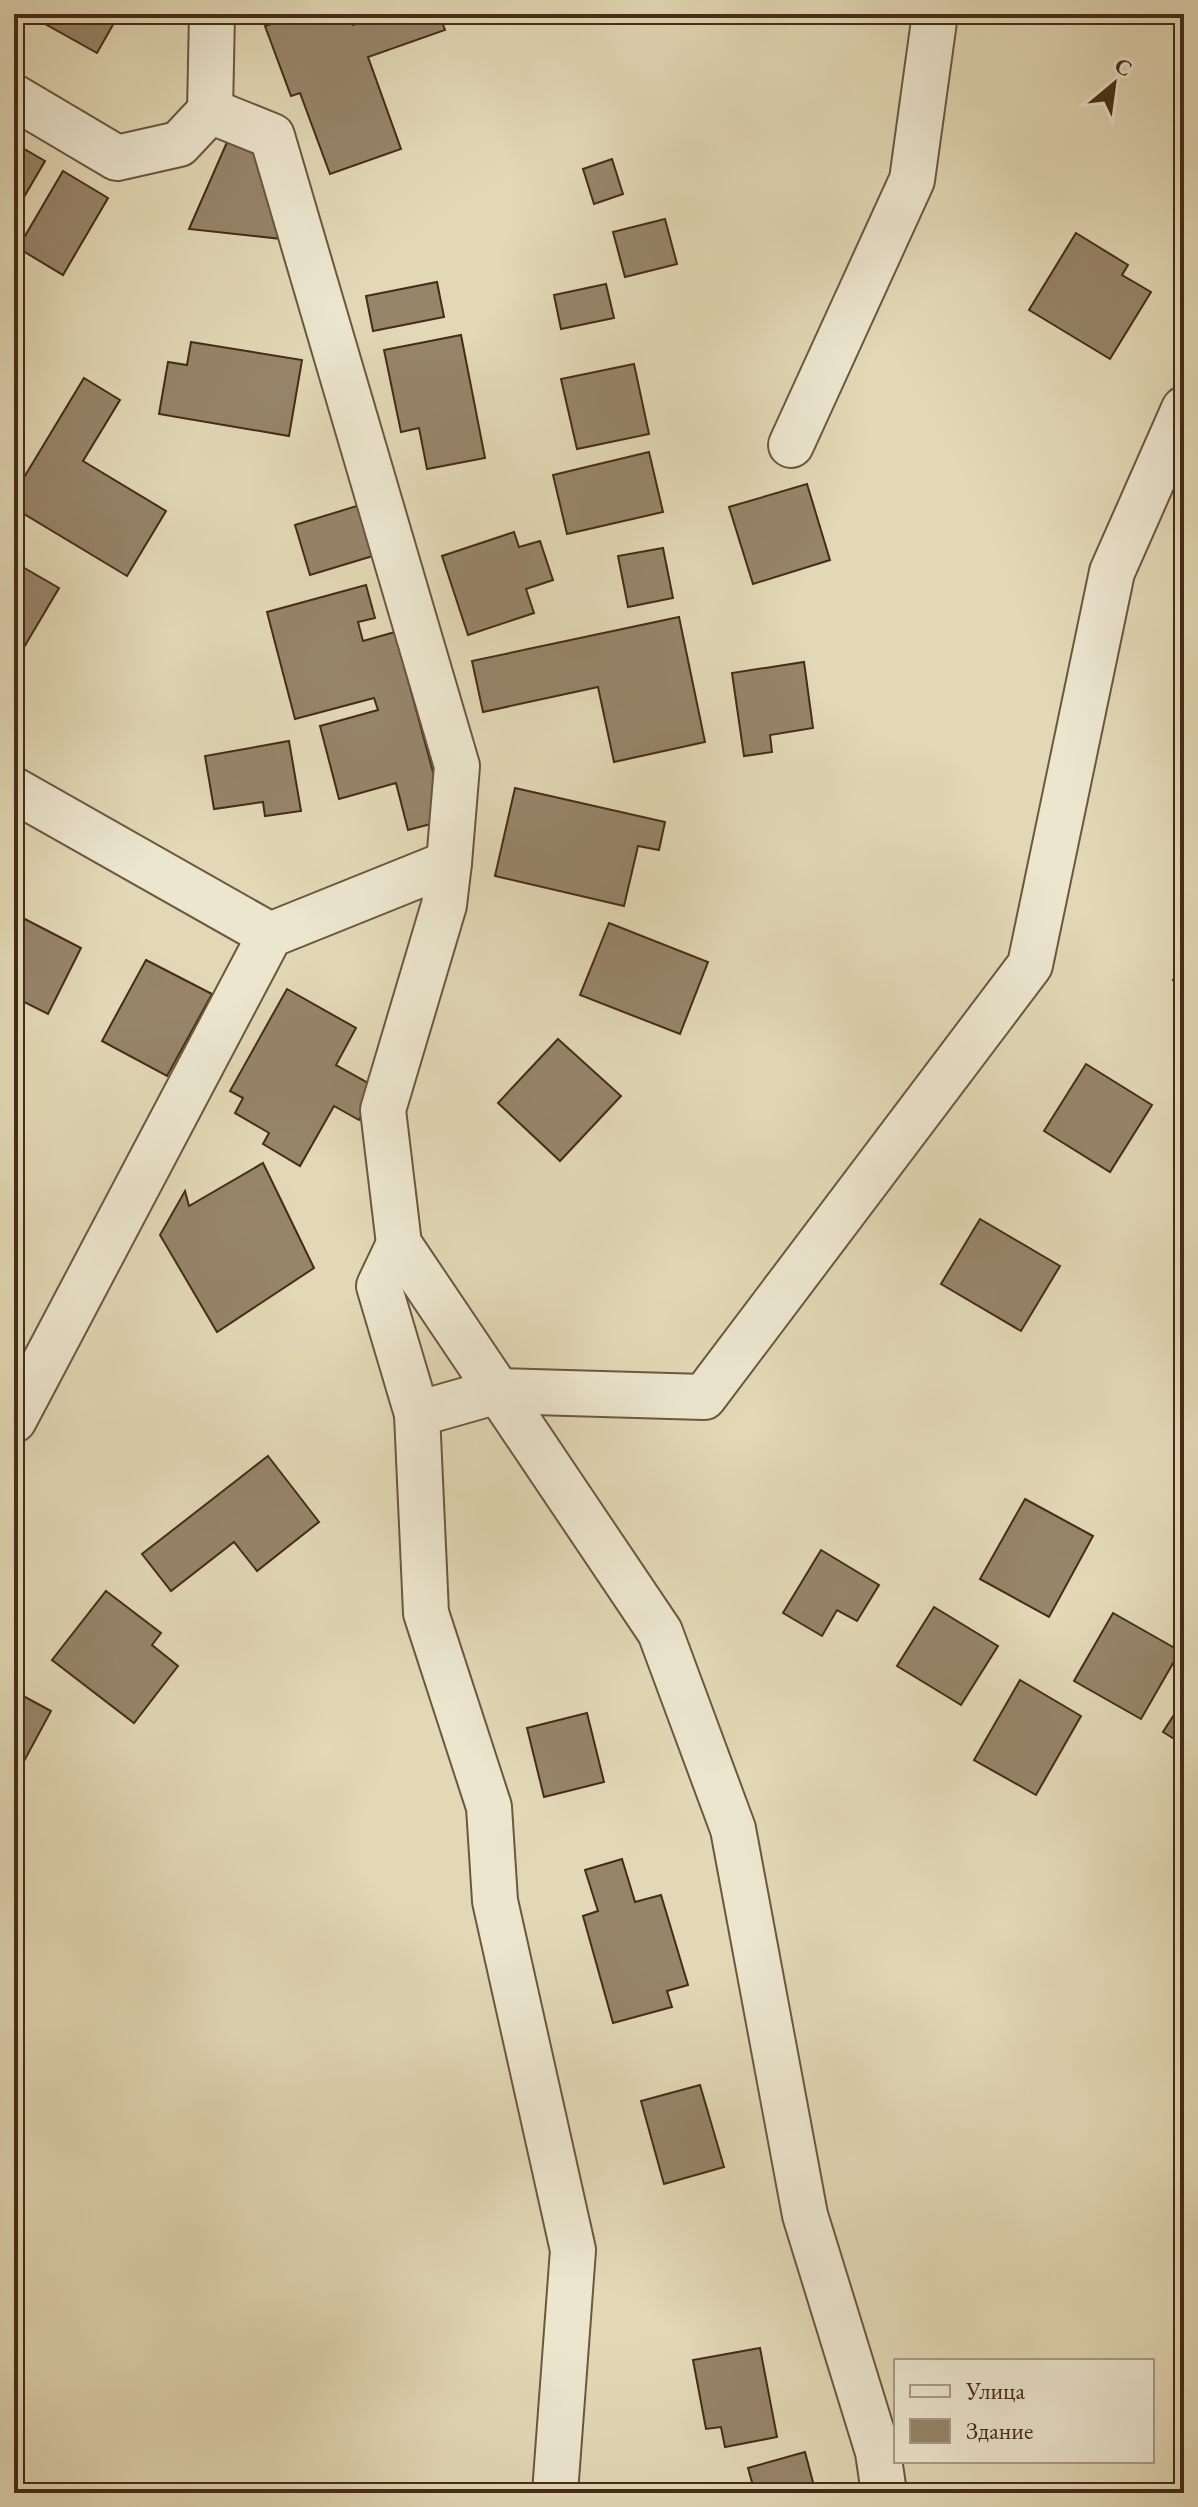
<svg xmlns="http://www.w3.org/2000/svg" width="1198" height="2507" font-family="'EB Garamond',serif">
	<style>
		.building { fill: #97856a; stroke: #452c18; stroke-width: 2 }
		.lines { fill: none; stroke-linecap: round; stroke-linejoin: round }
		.minor-casing { stroke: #6c573f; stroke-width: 48 }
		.minor { stroke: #ece6cf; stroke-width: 44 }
	</style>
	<rect width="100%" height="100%" fill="#e2d8b5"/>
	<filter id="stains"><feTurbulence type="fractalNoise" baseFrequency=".0025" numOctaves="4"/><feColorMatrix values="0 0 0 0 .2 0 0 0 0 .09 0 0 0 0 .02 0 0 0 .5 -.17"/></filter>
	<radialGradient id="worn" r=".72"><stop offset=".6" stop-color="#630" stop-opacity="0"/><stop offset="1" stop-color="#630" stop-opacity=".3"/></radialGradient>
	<g class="building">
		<path d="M32 14H119L97 53 31 16Z"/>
		<path d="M300 14H349L353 25 384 14H439L445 30 368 57 401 149 330 174 300 93 291 96 265 26Z"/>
		<path d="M228 140 259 149 282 239 189 229Z"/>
		<path d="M14 143 45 161 14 214Z"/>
		<path d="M612 159 623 194 594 204 583 169Z"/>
		<path d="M63 171 108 198 63 275 18 248Z"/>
		<path d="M665 219 677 264 625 277 613 232Z"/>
		<path d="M1076 233 1128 265 1122 275 1151 292 1110 359 1029 310Z"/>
		<path d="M437 282 444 317 373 331 366 296Z"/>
		<path d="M606 284 614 318 561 329 554 295Z"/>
		<path d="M461 335 485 458 427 469 419 428 401 432 384 350Z"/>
		<path d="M191 342 302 360 289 436 159 414 168 362 187 365Z"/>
		<path d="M634 364 649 434 577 449 561 379Z"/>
		<path d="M84 378 120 400 83 461 166 511 127 576 14 508V494Z"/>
		<path d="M649 452 663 512 567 534 553 475Z"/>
		<path d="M807 484 830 560 753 584 729 507Z"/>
		<path d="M360 505 376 555 310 575 295 525Z"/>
		<path d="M514 532 519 547 540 541 553 580 526 589 534 613 468 635 442 556Z"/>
		<path d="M663 548 673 598 628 607 618 556Z"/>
		<path d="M14 562 59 588 14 664Z"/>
		<path d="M366 585 375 618 358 622 363 641 395 632 446 820 408 830 396 783 339 799 320 726 378 710 374 698 295 719 267 612Z"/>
		<path d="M679 617 705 742 614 762 598 687 483 712 472 661Z"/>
		<path d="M804 662 813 728 770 735 772 752 744 756 732 673Z"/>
		<path d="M289 741 301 811 265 816 263 802 214 809 205 756Z"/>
		<path d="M515 788 665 822 659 850 638 846 624 906 495 876Z"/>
		<path d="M17 915 81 948 48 1014 14 997V921Z"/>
		<path d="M609 923 708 962 680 1034 580 995Z"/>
		<path d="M146 960 212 994 167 1076 102 1041Z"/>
		<path d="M1184 960V986L1173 980Z"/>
		<path d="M287 989 356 1028 336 1065 377 1088 359 1120 334 1106 300 1166 263 1144 269 1133 235 1113 243 1098 230 1091Z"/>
		<path d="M558 1039 621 1096 560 1161 498 1103Z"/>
		<path d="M1086 1064 1152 1105 1110 1172 1044 1131Z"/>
		<path d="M263 1163 314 1268 217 1332 160 1235 185 1191 189 1206Z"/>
		<path d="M980 1219 1060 1266 1021 1331 941 1284Z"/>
		<path d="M268 1456 319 1522 257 1571 234 1542 171 1591 142 1554Z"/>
		<path d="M1025 1499 1093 1536 1049 1617 980 1579Z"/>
		<path d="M821 1550 879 1585 857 1621 837 1610 822 1636 783 1613Z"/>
		<path d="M106 1591 161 1633 152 1645 178 1666 134 1723 52 1660Z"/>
		<path d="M934 1607 998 1646 961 1705 897 1666Z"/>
		<path d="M1113 1613 1180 1651 1141 1719 1074 1681Z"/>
		<path d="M1020 1680 1081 1716 1036 1795 974 1760Z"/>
		<path d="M14 1691 51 1711 16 1776 14 1775Z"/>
		<path d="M1184 1699V1745L1163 1732Z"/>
		<path d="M587 1713 604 1782 544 1797 527 1728Z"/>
		<path d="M14 1793 23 1797 14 1815Z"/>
		<path d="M622 1859 635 1902 661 1895 688 1985 667 1991 672 2007 613 2023 583 1916 598 1911 585 1870Z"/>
		<path d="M700 2085 724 2167 664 2184 641 2101Z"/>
		<path d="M760 2348 777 2437 725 2447 721 2427 706 2429 693 2360Z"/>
		<path d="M805 2452 814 2486 791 2493H755L748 2468Z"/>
	</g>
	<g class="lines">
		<defs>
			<g id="minor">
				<path d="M14 97 117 158 179 144 210 111 272 136 457 766 449 863 270 935 14 1420"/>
				<path d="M210 111 212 14"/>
				<path d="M791 445 912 180 935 14"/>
				<path d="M14 790 270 935"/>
				<path d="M449 863 444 905 383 1110 399 1244 660 1632 733 1829 805 2215 878 2452 884 2493"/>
				<path d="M399 1244 379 1286 417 1414 426 1613 489 1807 495 1901 573 2250 555 2493"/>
				<path d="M417 1414 498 1391 704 1397 1030 965 1112 572 1184 409"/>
			</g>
		</defs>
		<use href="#minor" class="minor-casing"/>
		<use href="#minor" class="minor"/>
	</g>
	<rect width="1198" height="2507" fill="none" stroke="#e2d8b5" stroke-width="48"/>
	<rect x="16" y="16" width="1166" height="2475" fill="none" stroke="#452c18" stroke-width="4"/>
	<rect x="24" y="24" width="1150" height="2459" fill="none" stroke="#452c18" stroke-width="2"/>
	<rect x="894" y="2359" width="260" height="104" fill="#ece6cf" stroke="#a99c86" stroke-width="2"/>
	<rect x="910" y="2385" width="40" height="12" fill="#ece6cf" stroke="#a99c86" stroke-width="2"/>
	<text x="966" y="2399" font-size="24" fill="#452c18">Улица</text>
	<rect x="910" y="2419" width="40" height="24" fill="#97856a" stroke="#a99c86" stroke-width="2"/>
	<text x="966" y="2439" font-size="24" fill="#452c18">Здание</text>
	<g transform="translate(1114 84) rotate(29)" stroke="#ece6cf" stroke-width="6" paint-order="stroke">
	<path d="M0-6L14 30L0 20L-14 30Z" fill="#452c18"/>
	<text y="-12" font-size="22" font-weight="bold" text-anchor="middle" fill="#452c18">С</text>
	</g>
	<rect width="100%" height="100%" filter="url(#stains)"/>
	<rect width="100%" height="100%" fill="url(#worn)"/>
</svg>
